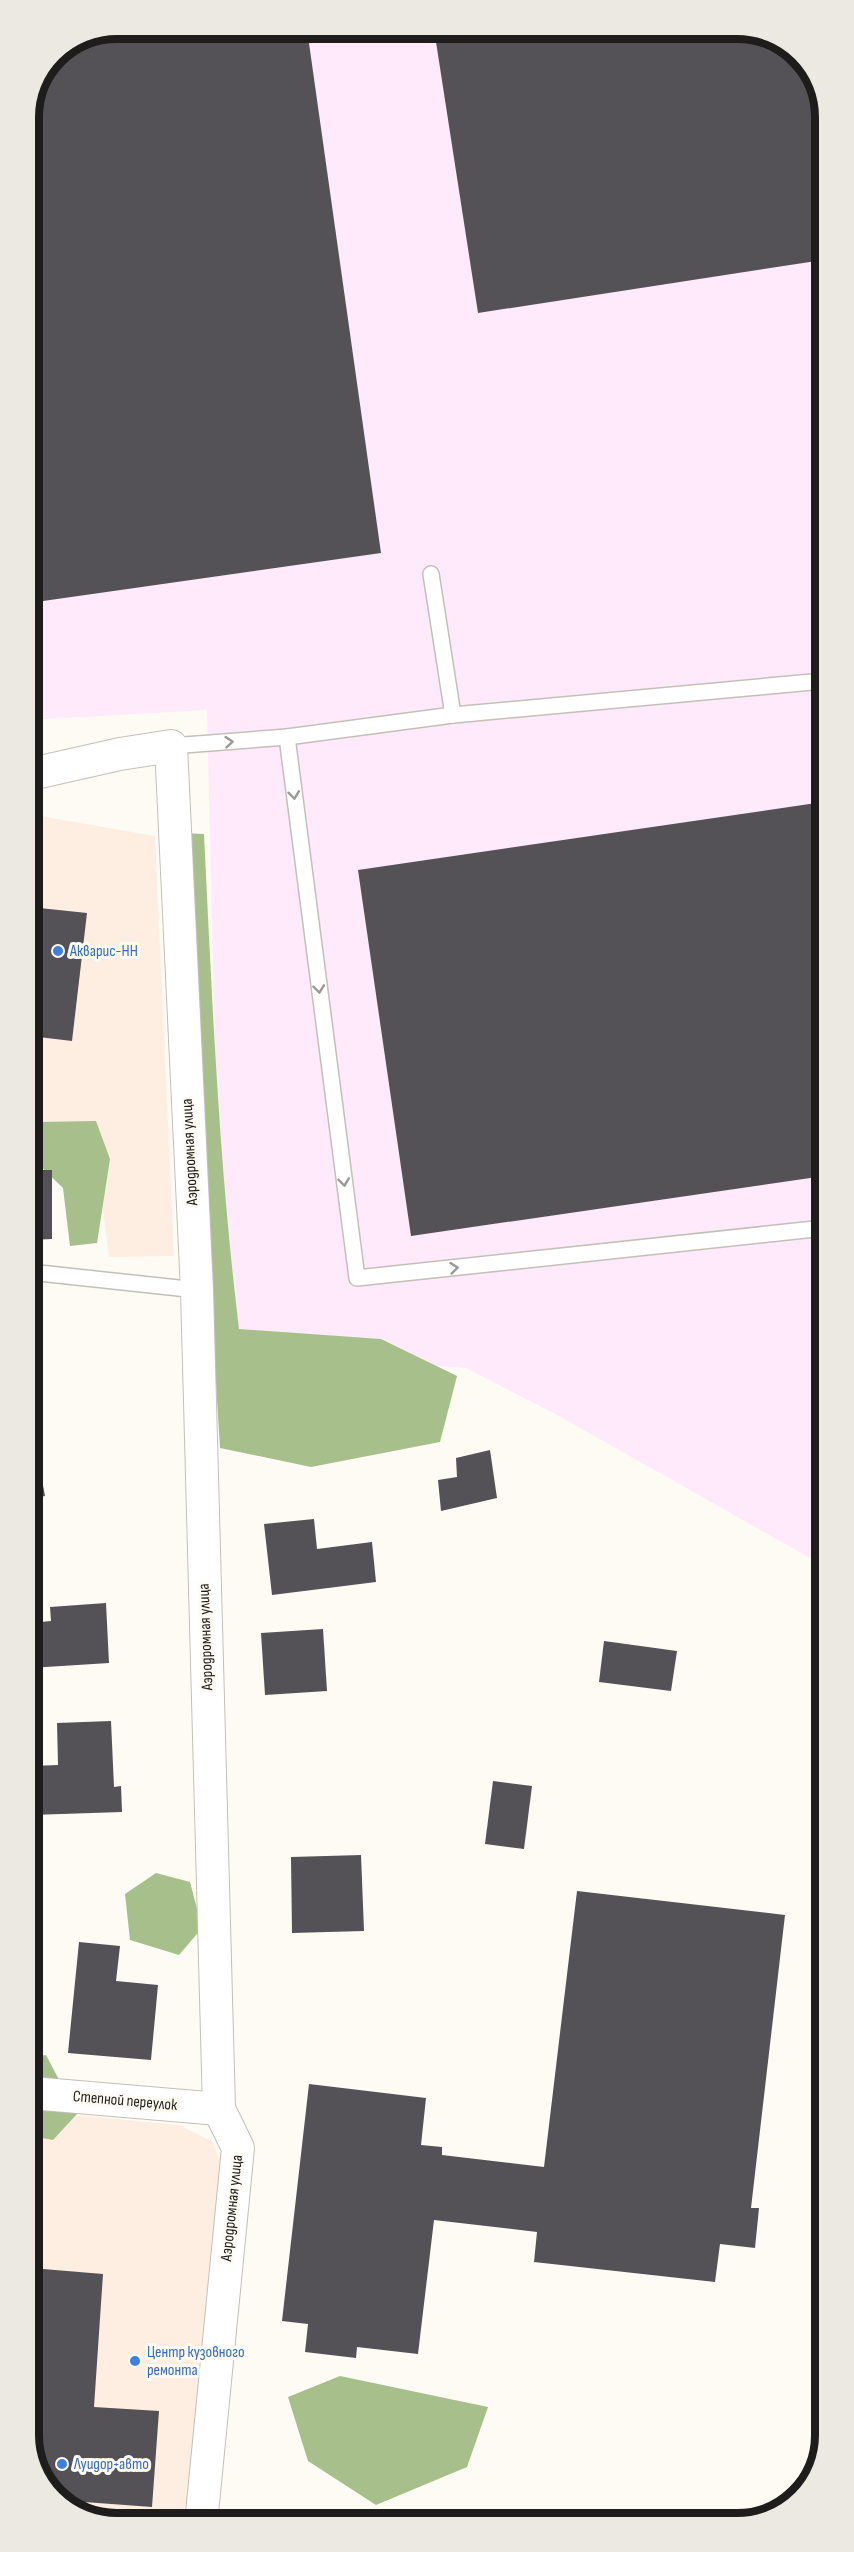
<svg xmlns="http://www.w3.org/2000/svg" width="854" height="2552" font-family="'Sofia Sans Condensed',sans-serif">
	<style>
		.commercial { fill: #feeee2 }
		.industrial { fill: #feeafa }
		.forest { fill: #a7c08b }
		.building { fill: #555257 }
		.lines { fill: none; stroke-linecap: round; stroke-linejoin: round }
		.service-casing { stroke: #c3c0ba; stroke-width: 18 }
		.minor-casing { stroke: #c3c0ba; stroke-width: 34 }
		.service { stroke: #fff; stroke-width: 15 }
		.minor { stroke: #fff; stroke-width: 32 }
		.oneway { stroke: #9a9998 }
		.shop-dot { fill: #3f7fe0; stroke: #fefbf4; stroke-width: 2 }
		.labels { text-anchor: middle; dominant-baseline: central; stroke-width: 6; stroke-linejoin: round; paint-order: stroke }
		.shop-label { font-size: 16px; fill: #366cbe; stroke: #fefbf4; text-anchor: start }
		.street-label { font-size: 16px; fill: #1e1d1b; stroke: #fefbf4 }
		.rim { fill: none; stroke: #1e1d1b; stroke-width: 8 }
	</style>
	<rect width="100%" height="100%" fill="#fefbf4"/>
	<g class="commercial">
		<path d="M29 814 155 836 174 1256 109 1257 93 1131H30Z"/>
		<path d="M31 2111 179 2125 213 2142 225 2177 195 2461 181 2523H110L59 2502 31 2458Z"/>
	</g>
	<path class="industrial" d="M117 29H744L795 50 823 94 824 1566 561 1417 466 1368 222 1351 207 710 29 720V111L55 54Z"/>
	<g class="forest">
		<path d="M182 833 204 834C212 999 219 1165 239 1329L381 1339 457 1376 440 1442 311 1467 220 1448Z"/>
		<path d="M96 1121 110 1159 97 1243 70 1246 63 1188 30 1156V1133L39 1122Z"/>
		<path d="M156 1873 190 1882 202 1928 179 1955 130 1940 125 1894Z"/>
		<path d="M46 2055 77 2114 53 2140 31 2136V2057Z"/>
		<path d="M340 2376 488 2407 467 2467 376 2505 308 2461 288 2397Z"/>
	</g>
	<g class="building">
		<path d="M117 29H307L381 553 29 603V111L55 54Z"/>
		<path d="M434 29H744L795 50 823 94V260L478 313Z"/>
		<path d="M823 802 824 1176 411 1236 358 870Z"/>
		<path d="M30 907 87 913 72 1041 30 1036Z"/>
		<path d="M30 1170H52V1239L30 1240Z"/>
		<path d="M30 1417 45 1496 30 1499Z"/>
		<path d="M490 1450 497 1498 441 1511 438 1480 457 1477 456 1458Z"/>
		<path d="M314 1519 317 1549 372 1542 376 1582 272 1595 264 1524Z"/>
		<path d="M106 1603 109 1663 30 1668V1623L51 1621 50 1607Z"/>
		<path d="M323 1629 327 1691 265 1695 261 1633Z"/>
		<path d="M604 1641 677 1651 671 1691 599 1682Z"/>
		<path d="M111 1721 114 1787 121 1786 122 1812 31 1815V1766L58 1765 57 1723Z"/>
		<path d="M493 1781 532 1786 524 1849 485 1844Z"/>
		<path d="M361 1855 364 1931 292 1933 291 1857Z"/>
		<path d="M577 1891 785 1915 751 2208H759L755 2248 720 2244 715 2282 534 2262 537 2232 434 2220 418 2354 357 2347 356 2358 305 2352 308 2324 282 2321 309 2084 426 2098 421 2145 442 2147V2155L544 2167Z"/>
		<path d="M79 1942 120 1946 116 1981 158 1985 151 2060 68 2053Z"/>
		<path d="M31 2268 103 2274 94 2407 159 2411 152 2507 57 2500 31 2458Z"/>
	</g>
	<g class="lines">
		<defs>
			<g id="service">
				<path d="M431 574 453 715 823 681"/>
				<path d="M287 737 357 1278 824 1228"/>
				<path d="M171 746 287 737 453 715"/>
				<path d="M30 1272 197 1290"/>
			</g>
			<g id="minor">
				<path d="M29 771 40 772 120 754 171 746 197 1290 219 2109 238 2148 201 2523"/>
				<path d="M31 2093 219 2109"/>
			</g>
		</defs>
		<use href="#service" class="service-casing"/>
		<use href="#minor" class="minor-casing"/>
		<use href="#service" class="service"/>
		<use href="#minor" class="minor"/>
	</g>
	<defs><path id="oneway-chevron" d="M-2-3.5L2.5 0L-2 3.5" fill="none" stroke-width="1.6" stroke-linecap="round" stroke-linejoin="round" transform="scale(1.5)"/></defs>
	<g class="oneway">
		<use href="#oneway-chevron" transform="translate(229 742) rotate(-5)"/>
		<use href="#oneway-chevron" transform="translate(294 795) rotate(83)"/>
		<use href="#oneway-chevron" transform="translate(319 989) rotate(83)"/>
		<use href="#oneway-chevron" transform="translate(344 1182) rotate(83)"/>
		<use href="#oneway-chevron" transform="translate(454 1268) rotate(-6)"/>
	</g>
	<g class="shop-dot">
		<circle cx="58" cy="951" r="6"/>
		<circle cx="135" cy="2361" r="6"/>
		<circle cx="62" cy="2464" r="6"/>
	</g>
	<g class="labels">
		<g class="shop-label">
			<text x="70" y="951">Акварис-НН</text>
			<text x="147" y="2352">Центр кузовного<tspan x="147" dy="18">ремонта</tspan></text>
			<text x="74" y="2464">Луидор-авто</text>
		</g>
		<g class="street-label">
			<text transform="translate(190 1152) rotate(-93)">Аэродромная улица</text>
			<text transform="translate(206 1637) rotate(-92)">Аэродромная улица</text>
			<text transform="translate(125 2101) rotate(5)">Степной переулок</text>
			<text transform="translate(232 2208) rotate(-84)">Аэродромная улица</text>
		</g>
	</g>
	<path d="M0 0H854V2552H0ZM117 39H737A78 78 0 0 1 815 117V2435A78 78 0 0 1 737 2513H117A78 78 0 0 1 39 2435V117A78 78 0 0 1 117 39Z" fill="#ece9e3" fill-rule="evenodd"/>
	<path class="rim" d="M117 39H737A78 78 0 0 1 815 117V2435A78 78 0 0 1 737 2513H117A78 78 0 0 1 39 2435V117A78 78 0 0 1 117 39Z"/>
</svg>
